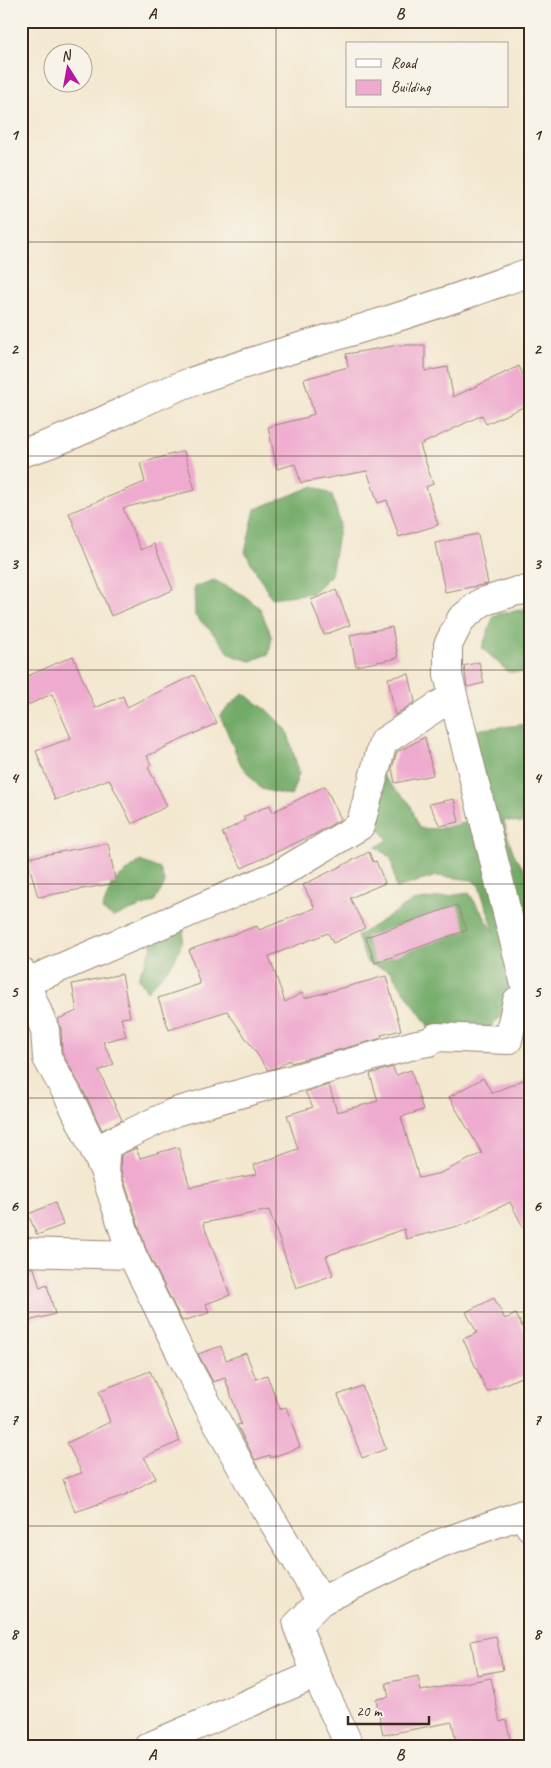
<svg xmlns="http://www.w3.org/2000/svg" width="551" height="1768" font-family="Caveat,sans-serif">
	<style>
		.forest { fill: #72aa68; stroke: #566a43 }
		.building { fill: #efabcf }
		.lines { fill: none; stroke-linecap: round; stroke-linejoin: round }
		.street-casing { stroke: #978876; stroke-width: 30 }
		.street { stroke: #fff; stroke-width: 28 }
		.grid { fill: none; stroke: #3b2a1e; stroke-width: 1; stroke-opacity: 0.55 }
		.neatline { fill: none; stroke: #3b2a1e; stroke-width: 2 }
		.grid-label { font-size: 16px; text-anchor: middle; font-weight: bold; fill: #3b2a1e }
	</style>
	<rect width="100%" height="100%" fill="#f7f3e8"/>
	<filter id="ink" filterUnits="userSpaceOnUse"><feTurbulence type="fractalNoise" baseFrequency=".02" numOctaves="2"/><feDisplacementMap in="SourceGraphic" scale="10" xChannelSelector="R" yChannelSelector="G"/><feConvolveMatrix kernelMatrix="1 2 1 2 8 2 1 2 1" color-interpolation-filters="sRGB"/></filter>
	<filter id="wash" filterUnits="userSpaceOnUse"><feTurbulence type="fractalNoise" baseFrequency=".0096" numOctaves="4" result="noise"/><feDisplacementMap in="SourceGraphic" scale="20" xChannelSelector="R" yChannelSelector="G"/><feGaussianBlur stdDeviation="1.12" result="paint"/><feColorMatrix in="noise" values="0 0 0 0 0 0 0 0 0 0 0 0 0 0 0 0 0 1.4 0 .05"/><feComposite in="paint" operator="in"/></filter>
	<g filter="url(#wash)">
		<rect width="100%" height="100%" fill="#f3e7cf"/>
		<g class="forest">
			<path d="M314 486 332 495 340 523 331 575 312 593 271 598 245 552 255 509Z"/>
			<path d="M214 580 242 594 260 608 272 637 269 654 251 661 231 655 211 631 195 616 194 587Z"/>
			<path d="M525 609 530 610V672H508L482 648 494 615Z"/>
			<path d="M243 693 267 710 287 730 299 773 291 796 261 789 241 765 220 715Z"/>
			<path d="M530 724V821L519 823 504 820 507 834 514 854 530 879V991L527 992 484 1033 436 1037 390 971 367 963 357 936 413 901 469 893 495 933 479 886 472 880 437 876 396 888 391 858 376 847 388 840 378 827 374 788 379 772 396 790 410 803 419 828 438 829 472 821 457 738 481 729Z"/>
			<path d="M140 861 160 869 165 884 154 902 113 917 102 910 112 883Z"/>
			<path d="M150 926 184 929C182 957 166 972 147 991L138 977 152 947Z"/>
		</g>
		<g id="blocks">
			<g class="building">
				<path d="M399 345H425V371L448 367 453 397 519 366 530 389V404L486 424 482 415 420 445 433 484 426 487 438 525 399 537 387 500 378 503 367 471 301 483 295 464 277 469 268 427 308 417V416L314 414 304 379 348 367 346 354Z"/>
				<path d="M184 451 195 490 123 508 141 550 154 544 173 590 111 616 69 513 145 482 140 463Z"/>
				<path d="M478 534 488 584 445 592 435 543Z"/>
				<path d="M336 590 350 625 324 635 311 600Z"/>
				<path d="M392 627 398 658 356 666 350 635Z"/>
				<path d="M73 656 95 708 123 696 127 707 194 675 217 723 147 756 151 765 148 767 167 806 132 824 109 779 55 800 36 751 71 738 52 694 21 708V679Z"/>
				<path d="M479 662 484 683 467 687 464 666Z"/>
				<path d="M409 674 415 702 395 715 388 678Z"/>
				<path d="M425 737 433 775 395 783 392 768 397 752Z"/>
				<path d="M325 786 341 819 317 833 242 868 222 833 245 820 243 817 270 805 273 812Z"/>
				<path d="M454 799 459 822 440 826 429 804Z"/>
				<path d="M108 843 116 883 38 897 27 858Z"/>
				<path d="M369 852 373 862 376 861 385 883 350 898 365 928 333 943 328 933 269 956 285 1002 302 993 305 998 386 976 401 1030 381 1035 382 1038 291 1063 289 1060 279 1067 268 1070 227 1011 169 1030 158 998 200 984 189 950 257 926 259 930 315 908 303 885Z"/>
				<path d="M457 905 467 930 375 963 366 937Z"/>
				<path d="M122 974 130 1017 121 1018 126 1036 103 1042 114 1064 99 1071 122 1120 102 1130 83 1090 62 1053 61 1029 58 1019 77 1011 72 984Z"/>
				<path d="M393 1067 396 1075 411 1070 423 1110 401 1117 419 1178 441 1173 482 1153 449 1097 483 1078 492 1093 530 1077V1240L510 1202 466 1224 406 1239 404 1229 326 1256 333 1275 296 1288 269 1210 203 1223 230 1295 206 1304 209 1313 182 1321 146 1249 120 1168 121 1155 136 1148 140 1158 178 1147 190 1187 257 1174 254 1165 298 1149 287 1115 313 1107 305 1092 329 1085 337 1112 378 1101 370 1074Z"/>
				<path d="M55 1203 63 1225 37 1235 28 1214Z"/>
				<path d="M21 1268H34L40 1288 47 1285 55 1314 21 1323Z"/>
				<path d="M494 1298 505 1319 516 1314 530 1343V1373L487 1392 463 1339 477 1333 466 1312Z"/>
				<path d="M221 1346 226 1360 246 1353 256 1379 267 1375 280 1409 286 1407 300 1447 270 1458V1455L255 1460 237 1425 241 1424 225 1378 213 1382 198 1354Z"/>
				<path d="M150 1371 180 1441 144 1457 156 1478 125 1495 75 1512 63 1479 82 1473 67 1443 110 1422 99 1391Z"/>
				<path d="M362 1386 386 1449 362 1458 338 1395Z"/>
				<path d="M496 1636 503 1670 477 1675 471 1641Z"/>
				<path d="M418 1676 421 1691 491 1678 500 1722 506 1720 512 1747H457L452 1722 383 1735 376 1699 389 1697 386 1683Z"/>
			</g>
		</g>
	</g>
	<g filter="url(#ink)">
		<use href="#blocks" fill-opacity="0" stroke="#978876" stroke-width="1"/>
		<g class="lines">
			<defs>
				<g id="street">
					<path d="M21 453C80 437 131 404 188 383 251 360 316 343 379 323 430 307 480 290 530 272"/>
					<path d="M21 971 45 1030 47 1058 69 1097 104 1170 132 1255 189 1370 252 1487 321 1601"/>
					<path d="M25 983 281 873 360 826 383 742 453 696"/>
					<path d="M104 1170 106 1145 175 1112 417 1044 429 1042 436 1037 508 1040 517 1001 528 997 448 675V645L461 619 482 602 517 591 530 590"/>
					<path d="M21 1252 132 1255"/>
					<path d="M148 1747 316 1674"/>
					<path d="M350 1747 316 1674 297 1625 321 1601 441 1543 523 1514 530 1527"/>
				</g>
			</defs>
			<use href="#street" class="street-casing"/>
			<use href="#street" class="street"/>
		</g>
	</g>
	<path class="grid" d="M276 21V1747M21 242H530M21 456H530M21 670H530M21 884H530M21 1098H530M21 1312H530M21 1526H530"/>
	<rect width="551" height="1768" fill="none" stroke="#f7f3e8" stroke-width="55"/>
	<rect x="346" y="42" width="162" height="65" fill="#f7f3e8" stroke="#aca397"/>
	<rect x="356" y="59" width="25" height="8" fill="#ffffff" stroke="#aca397"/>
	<text x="391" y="68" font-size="15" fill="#3b2a1e">Road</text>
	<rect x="356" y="80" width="25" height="15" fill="#efabcf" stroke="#aca397"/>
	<text x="391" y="92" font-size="15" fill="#3b2a1e">Building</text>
	<g transform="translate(68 68) rotate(349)"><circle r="24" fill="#f7f3e8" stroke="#aca397"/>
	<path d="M0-4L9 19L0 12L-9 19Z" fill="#b5179e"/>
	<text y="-8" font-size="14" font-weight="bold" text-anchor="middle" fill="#3b2a1e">N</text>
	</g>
	<path d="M348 1716v8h81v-8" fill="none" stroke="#3b2a1e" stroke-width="2.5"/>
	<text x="356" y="1716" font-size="15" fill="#3b2a1e" stroke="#f7f3e8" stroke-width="4" paint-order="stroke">20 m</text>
	<rect x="28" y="28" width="496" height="1712" class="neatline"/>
	<g class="grid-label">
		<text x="152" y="19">A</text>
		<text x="400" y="19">B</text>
		<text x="14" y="140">1</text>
		<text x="537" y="140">1</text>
		<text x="14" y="354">2</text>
		<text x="537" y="354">2</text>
		<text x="14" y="569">3</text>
		<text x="537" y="569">3</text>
		<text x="14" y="783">4</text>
		<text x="537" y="783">4</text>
		<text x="14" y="997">5</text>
		<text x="537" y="997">5</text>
		<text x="14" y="1211">6</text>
		<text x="537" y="1211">6</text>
		<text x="14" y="1425">7</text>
		<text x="537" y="1425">7</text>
		<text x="14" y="1639">8</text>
		<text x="537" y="1639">8</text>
		<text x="152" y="1760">A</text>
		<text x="400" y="1760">B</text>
	</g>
</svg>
